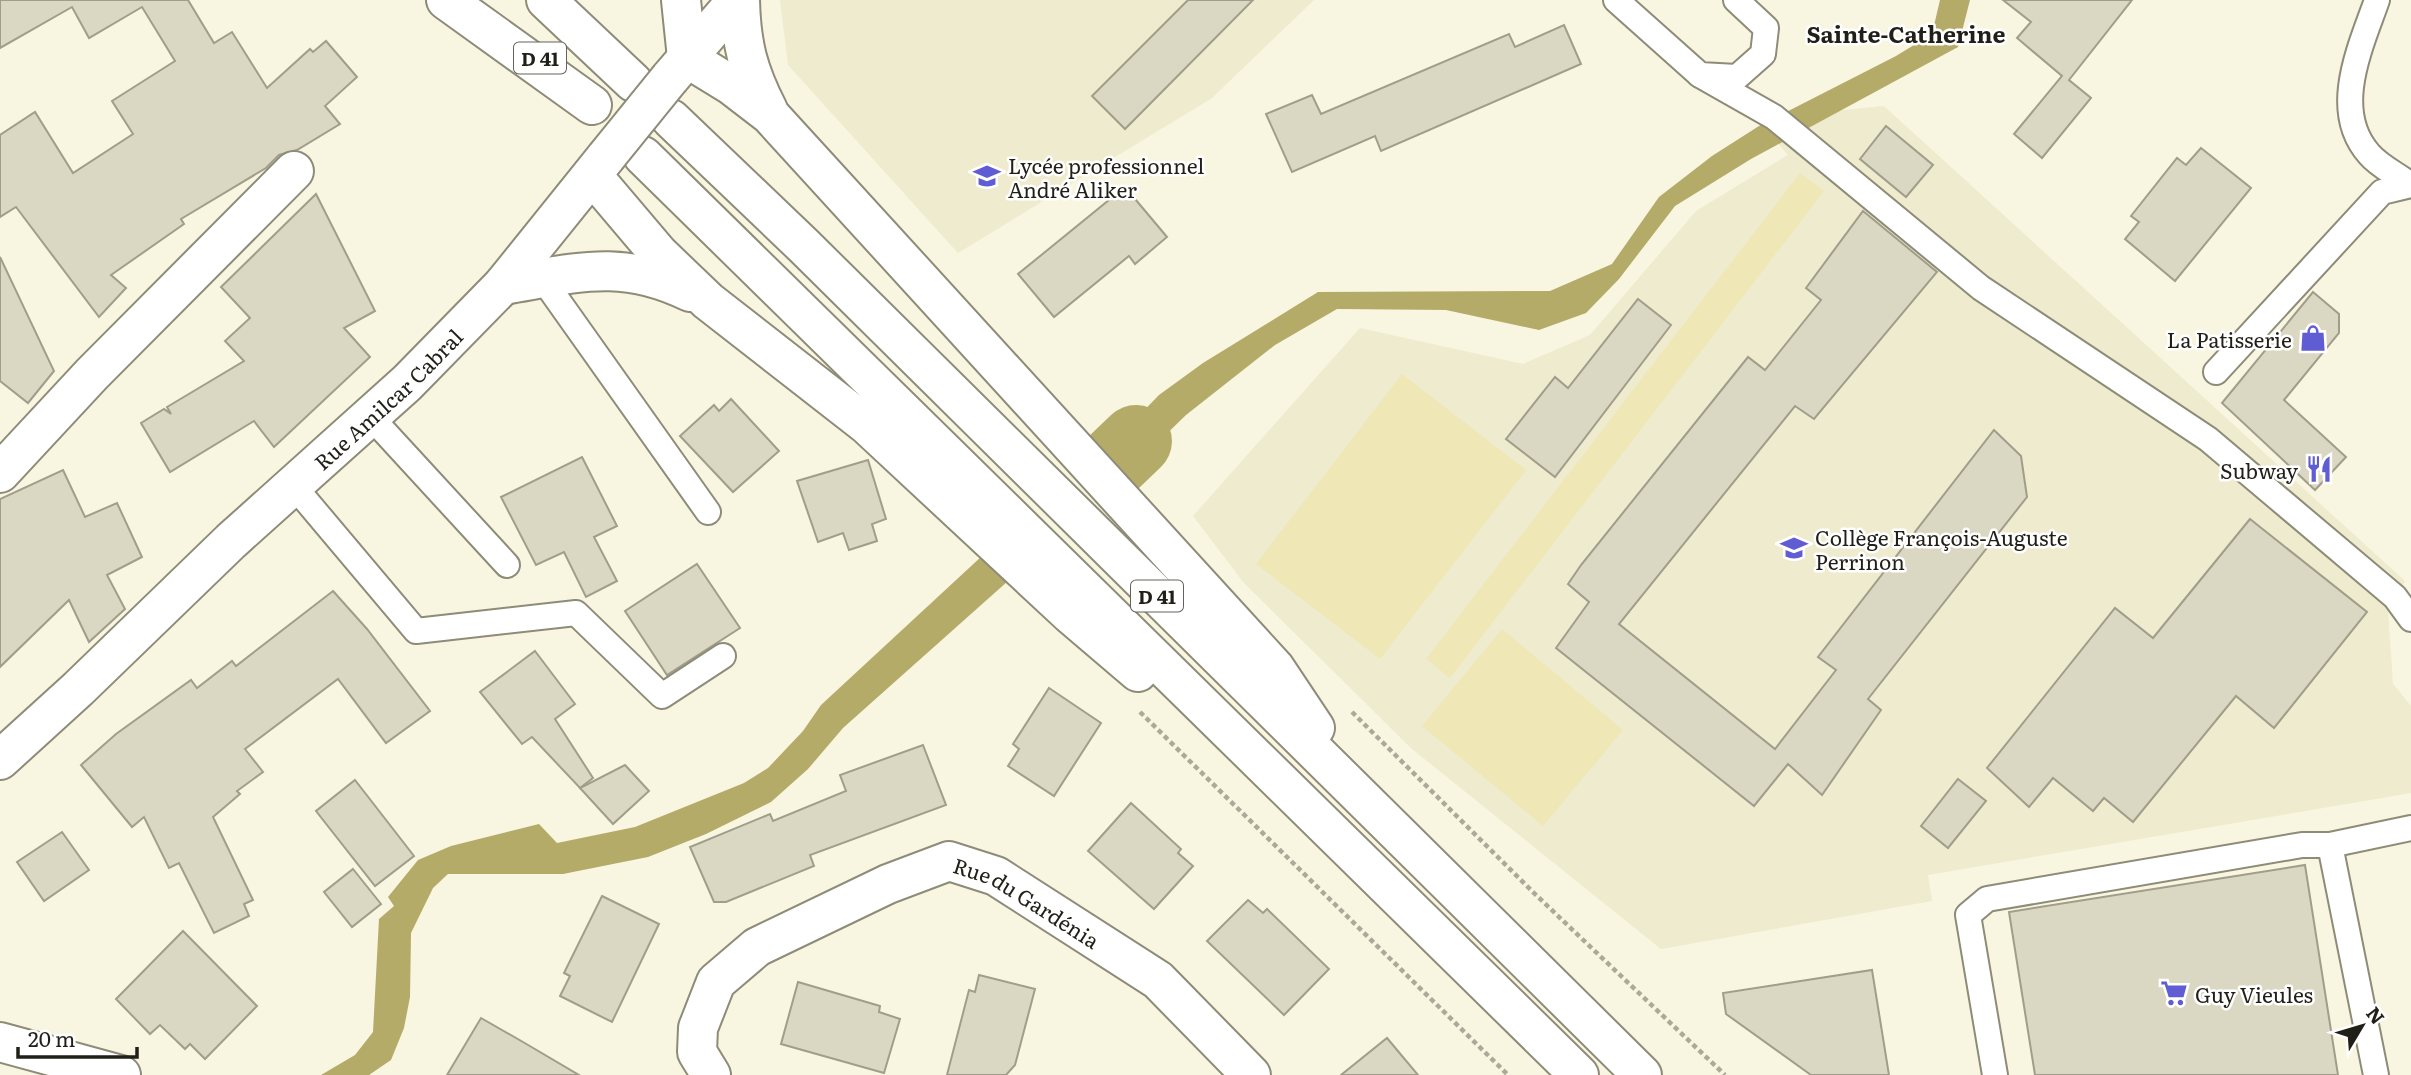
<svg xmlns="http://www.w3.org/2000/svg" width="2411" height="1075" font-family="Literata,serif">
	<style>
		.built { fill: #efebce }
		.green { fill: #efe7b5 }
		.water { fill: #b5ab69 }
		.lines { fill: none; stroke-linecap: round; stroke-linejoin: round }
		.river { stroke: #b5ab69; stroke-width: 72 }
		.building { fill: #dad7c2; stroke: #a09d8a; stroke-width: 2 }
		.service-casing { stroke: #8e8b78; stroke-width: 28 }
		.minor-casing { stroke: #8e8b78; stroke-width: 42 }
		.tertiary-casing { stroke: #8e8b78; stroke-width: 42 }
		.trunk-casing { stroke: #8e8b78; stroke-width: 42 }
		.path { stroke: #aba999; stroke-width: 4.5; stroke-dasharray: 5 3.5; stroke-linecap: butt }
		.service { stroke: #fff; stroke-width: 24 }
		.minor { stroke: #fff; stroke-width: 38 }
		.tertiary { stroke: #fff; stroke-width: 38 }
		.trunk { stroke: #fff; stroke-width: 38 }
		.tertiary-bridge-casing { stroke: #8e8b78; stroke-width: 42; stroke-linecap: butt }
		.tertiary-bridge { stroke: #fff; stroke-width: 38 }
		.labels { text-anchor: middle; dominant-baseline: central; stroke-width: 5; stroke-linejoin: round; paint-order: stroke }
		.shield { fill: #fff; stroke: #63625d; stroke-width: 2 }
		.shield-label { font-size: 19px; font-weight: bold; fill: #201f18 }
		.poi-label { font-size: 21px; fill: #201f18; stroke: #fff; text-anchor: start }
		.street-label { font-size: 21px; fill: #201f18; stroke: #fff }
		.neighbourhood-label { font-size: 23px; font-weight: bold; fill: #201f18; stroke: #fff }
	</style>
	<rect width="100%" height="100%" fill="#f8f5e0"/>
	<g class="built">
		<path d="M780 0H1314L1212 98 958 253 788 65Z"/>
		<path d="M1884 106 2405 581 2388 609 2393 684 2411 706V793L1928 875 1932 901 1661 949 1412 749 1244 583 1193 516 1360 328 1523 364 1590 335 1696 211 1788 155 1773 138 1795 115Z"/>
	</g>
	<g class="green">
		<path d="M1800 173 1824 191 1450 678 1426 659Z"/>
		<path d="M1402 374 1526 470 1380 659 1256 564Z"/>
		<path d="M1502 629 1623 730 1543 826 1422 726Z"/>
	</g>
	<g class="water">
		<path d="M1940 0H1970L1958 47 1751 159 1675 206 1619 279 1586 313 1539 330 1446 310 1337 309 1275 345 1186 415 1148 452 1124 431 1159 395 1203 363 1318 292 1550 291 1612 264 1659 197 1712 156 1759 126 1896 56 1932 34Z"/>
		<path d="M982 556 1008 581 843 728 808 769 771 802 706 834 648 857 563 874H448L433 888 411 933 410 997 404 1028 391 1060 369 1075H321L355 1055 373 1032 379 919 394 906 388 897 418 860 451 846 539 824 557 843 635 827 744 783 768 768 803 731 821 705Z"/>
	</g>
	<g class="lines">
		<path class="river" d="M1112 464 1136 441"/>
	</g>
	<g class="building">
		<path d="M0 0H188L214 43 232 32 267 88 310 49 313 52 326 41 357 77 325 106 340 124 297 150 279 155 266 168 181 219 184 224 111 275 126 288 99 317 16 207 0 217V135L35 112 73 173 133 134 112 101 175 61 142 7 89 38 72 7 0 48Z"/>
		<path d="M1188 0H1253L1125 129 1092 96Z"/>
		<path d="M2003 0H2132L2069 80 2091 98 2042 158 2014 134 2062 76 2017 38 2031 22Z"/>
		<path d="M1564 25 1581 64 1381 151 1375 136 1292 172 1266 114 1312 95 1321 114 1509 34 1515 47Z"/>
		<path d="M1886 126 1933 165 1906 197 1860 159Z"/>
		<path d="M2201 148 2251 188 2175 281 2125 239 2139 222 2131 216 2177 158 2186 165Z"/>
		<path d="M1125 187 1167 237 1135 264 1129 256 1054 317 1018 274Z"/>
		<path d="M316 194 375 311 344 328 370 357 274 447 254 421 170 472 141 423 164 409 171 414 167 407 244 361 225 341 250 318 221 287Z"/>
		<path d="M1863 211 1937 272 1814 419 1795 406 1619 624 1775 749 1836 670 1818 657 1994 430 2021 456 2027 497 1868 699 1881 710 1822 795 1788 764 1754 806 1556 648 1589 602 1568 584 1581 565 1748 357 1765 370 1821 300 1806 288Z"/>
		<path d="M0 257 54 371 28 403 0 381Z"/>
		<path d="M2313 292 2339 314V333L2284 400 2346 457 2315 490 2222 403Z"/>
		<path d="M1638 299 1671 325 1555 477 1506 439 1555 377 1568 388Z"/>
		<path d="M731 399 779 451 733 492 680 436 714 405 719 411Z"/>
		<path d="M582 457 617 526 594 537 617 581 586 597 564 552 536 565 501 497Z"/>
		<path d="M868 460 886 519 872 524 877 541 849 550 843 533 818 542 797 481Z"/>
		<path d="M63 470 85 517 117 503 142 557 107 575 125 609 89 642 69 600 0 667V499Z"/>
		<path d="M2250 519 2367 612 2274 728 2236 696 2133 822 2104 798 2093 811 2053 778 2029 807 1987 768 2115 608 2153 638Z"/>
		<path d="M697 564 740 628 667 675 625 611Z"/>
		<path d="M333 591 367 629 430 711 386 743 338 679 245 749 263 772 237 791 240 794 213 817 253 900 244 904 249 916 214 933 179 863 169 868 144 817 132 827 81 765 116 734 191 680 197 688 232 661 236 666Z"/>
		<path d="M535 651 575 704 555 719 593 778 580 788 532 737 522 744 480 692Z"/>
		<path d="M1049 688 1101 723 1054 796 1008 766 1019 749 1013 744Z"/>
		<path d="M923 745 946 805 810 855 814 866 726 902H714L690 847 770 814 773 821 846 791 840 775Z"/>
		<path d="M625 765 649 791 613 824 580 788Z"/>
		<path d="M1958 779 1986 801 1948 848 1921 826Z"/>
		<path d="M355 780 414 856 375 886 316 811Z"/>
		<path d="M1131 803 1181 849 1178 853 1193 866 1154 909 1088 851Z"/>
		<path d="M62 832 89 870 44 901 17 862Z"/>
		<path d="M2305 865 2338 1075H2035L2009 912Z"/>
		<path d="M353 869 381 904 352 927 324 892Z"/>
		<path d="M602 896 659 924 612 1022 560 996 570 976 564 973Z"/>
		<path d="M1248 900 1263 913 1267 909 1329 969 1284 1015 1207 941Z"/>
		<path d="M183 931 257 1006 205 1059 190 1044 185 1049 160 1025 150 1034 116 999Z"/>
		<path d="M1872 970 1889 1075H1811L1726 1014 1723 993Z"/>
		<path d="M979 975 1035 989 1015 1065 1006 1075H947L969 990 975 992Z"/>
		<path d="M798 982 880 1006 879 1012 900 1019 884 1073 781 1044Z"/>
		<path d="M481 1018 523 1042 579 1075H447Z"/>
		<path d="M1387 1038 1418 1075H1341Z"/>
	</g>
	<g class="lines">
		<defs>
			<g id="service">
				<path d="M1616 0 1700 75 1737 77 1763 54 1766 28 1736 0"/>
				<path d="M2377 0C2361 46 2330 110 2369 154 2379 166 2396 174 2408 183"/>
				<path d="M1700 75 1774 117 1981 288 2208 439 2395 597 2411 619"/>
				<path d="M542 278 708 512"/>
				<path d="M2216 372 2382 192 2411 185"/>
				<path d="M370 416 507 565"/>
				<path d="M293 485 416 631 576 613 662 696 723 656"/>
				<path d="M2330 845 2376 1075"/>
				<path d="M1995 1075 1968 915 1987 899 2302 845H2330L2411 828"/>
			</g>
			<g id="minor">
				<path d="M681 0 687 58"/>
				<path d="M0 473 92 374 294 171"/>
				<path d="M0 1042 121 1075"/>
				<path id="s1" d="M711 1075 697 1052 698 1028 716 982 757 947 888 884 949 861 996 876 1158 980 1251 1075"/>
			</g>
			<g id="tertiary">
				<path d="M670 78 737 0"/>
				<path id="s2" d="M0 760 78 689 231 541 407 383 503 285 606 157"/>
			</g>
			<g id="trunk">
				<path d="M446 0 592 105"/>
				<path d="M546 0 633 82"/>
				<path d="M740 0C741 44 748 71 768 110"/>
				<path d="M687 58 731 85 770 115 1275 668 1315 728"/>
				<path d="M671 119 804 246 1642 1075"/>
				<path d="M643 156 1579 1075"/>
				<path d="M592 175 659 254 708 301 867 425 1070 614 1138 672"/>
				<path d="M503 285C576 273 621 258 690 292"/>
			</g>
		</defs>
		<use href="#service" class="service-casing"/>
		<use href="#minor" class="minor-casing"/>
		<use href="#tertiary" class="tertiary-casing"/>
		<use href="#trunk" class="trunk-casing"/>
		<g class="path">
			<path d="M1140 712 1508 1075"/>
			<path d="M1352 712 1536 895 1725 1075"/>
		</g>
		<use href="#service" class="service"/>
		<use href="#minor" class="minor"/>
		<use href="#tertiary" class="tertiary"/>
		<use href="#trunk" class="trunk"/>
		<defs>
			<path id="tertiary-bridge" d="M606 157 670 78"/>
		</defs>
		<use href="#tertiary-bridge" class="tertiary-bridge-casing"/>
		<use href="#tertiary-bridge" class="tertiary-bridge"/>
	</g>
	<defs>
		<symbol id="school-bare" viewBox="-9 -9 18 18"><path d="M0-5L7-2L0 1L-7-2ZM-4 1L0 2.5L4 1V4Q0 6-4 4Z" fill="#5f5cd4" stroke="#fff" stroke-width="2.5" paint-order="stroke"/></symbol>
		<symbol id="shop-bare" viewBox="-9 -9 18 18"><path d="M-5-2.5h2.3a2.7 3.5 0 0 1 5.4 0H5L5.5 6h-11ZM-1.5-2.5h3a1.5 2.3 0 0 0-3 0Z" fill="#5f5cd4" stroke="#fff" stroke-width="2.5" paint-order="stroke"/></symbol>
		<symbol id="restaurant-bare" viewBox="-9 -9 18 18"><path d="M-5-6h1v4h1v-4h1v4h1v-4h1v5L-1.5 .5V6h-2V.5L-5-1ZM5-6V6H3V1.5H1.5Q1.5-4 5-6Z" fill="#5f5cd4" stroke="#fff" stroke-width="2.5" paint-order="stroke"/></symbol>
		<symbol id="supermarket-bare" viewBox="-9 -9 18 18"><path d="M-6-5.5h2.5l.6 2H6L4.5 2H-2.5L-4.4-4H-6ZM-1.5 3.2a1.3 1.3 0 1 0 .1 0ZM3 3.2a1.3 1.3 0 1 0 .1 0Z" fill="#5f5cd4" stroke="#fff" stroke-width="2.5" paint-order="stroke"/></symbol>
	</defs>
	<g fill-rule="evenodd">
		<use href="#school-bare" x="968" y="157" width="38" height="38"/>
		<use href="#shop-bare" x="2294" y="319" width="38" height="38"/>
		<use href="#restaurant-bare" x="2300" y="450" width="38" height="38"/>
		<use href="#school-bare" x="1775" y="529" width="38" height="38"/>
		<use href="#supermarket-bare" x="2155" y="974" width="38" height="38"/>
	</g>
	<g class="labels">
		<g class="shield">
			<rect x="514" y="42.5" width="52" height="31" rx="5"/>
			<rect x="1131" y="580.5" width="52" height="31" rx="5"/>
		</g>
		<g class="shield-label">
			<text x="540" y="58">D 41</text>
			<text x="1157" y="596">D 41</text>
		</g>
		<g class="poi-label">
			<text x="1008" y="164">Lycée professionnel<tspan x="1008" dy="24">André Aliker</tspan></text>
			<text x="2292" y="338" text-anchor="end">La Patisserie</text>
			<text x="2298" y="469" text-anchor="end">Subway</text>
			<text x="1815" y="536">Collège François-Auguste<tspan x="1815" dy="24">Perrinon</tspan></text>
			<text x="2195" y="993">Guy Vieules</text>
		</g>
		<g class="street-label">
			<text stroke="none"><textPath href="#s2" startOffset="530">Rue Amilcar Cabral</textPath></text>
			<text stroke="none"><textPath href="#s1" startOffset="453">Rue du Gardénia</textPath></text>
		</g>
		<g class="neighbourhood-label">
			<text x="1906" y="33">Sainte-Catherine</text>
		</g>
	</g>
	<g transform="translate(2362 1026) rotate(52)" stroke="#ffffff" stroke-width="5" paint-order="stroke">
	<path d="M0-5L12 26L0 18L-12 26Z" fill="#201f18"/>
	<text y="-10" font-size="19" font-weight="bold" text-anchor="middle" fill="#201f18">N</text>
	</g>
	<path d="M18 1047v10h119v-10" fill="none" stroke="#201f18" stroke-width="3.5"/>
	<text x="28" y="1047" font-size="21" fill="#201f18" stroke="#ffffff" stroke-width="5" paint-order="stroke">20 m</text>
</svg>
